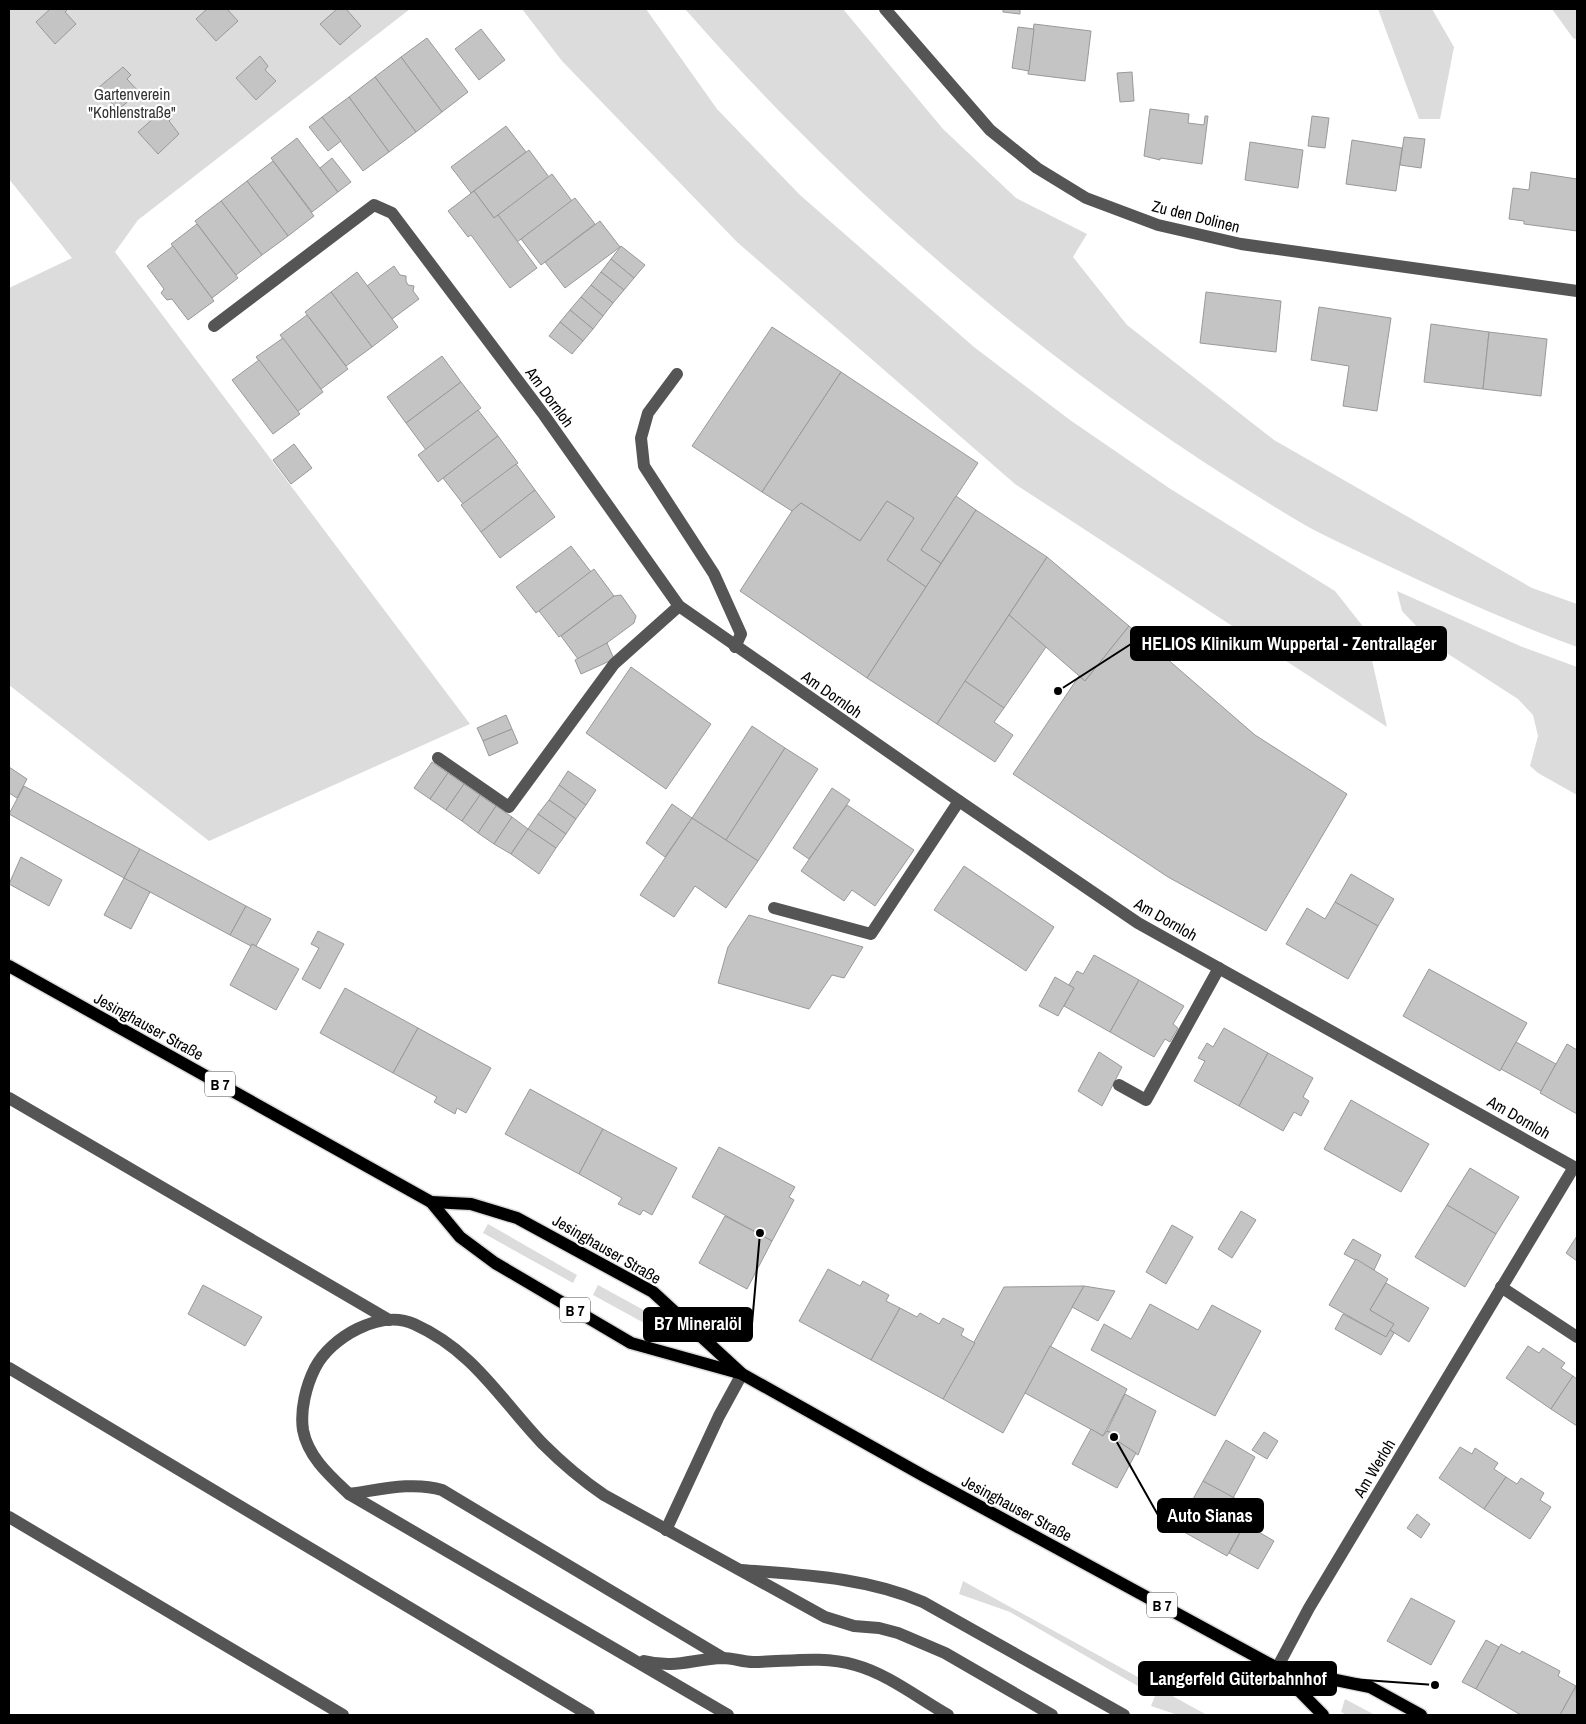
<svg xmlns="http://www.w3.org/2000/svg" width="1586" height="1724" font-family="'Archivo Narrow',sans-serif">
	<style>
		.green { fill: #dcdcdc }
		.building { fill: #c4c4c4; stroke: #999 }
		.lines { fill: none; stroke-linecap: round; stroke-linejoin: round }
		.major-casing { stroke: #dbdbdb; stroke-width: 15 }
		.minor { stroke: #555; stroke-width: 12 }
		.major { stroke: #000; stroke-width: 12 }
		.labels { text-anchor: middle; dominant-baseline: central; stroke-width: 4.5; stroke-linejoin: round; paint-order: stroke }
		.shield { fill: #fff; stroke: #4c4c4c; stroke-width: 1 }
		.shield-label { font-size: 15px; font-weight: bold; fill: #000 }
		.park-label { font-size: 16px; fill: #333; stroke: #fff }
		.street-label { font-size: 16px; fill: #000; stroke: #fff }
		.leader { fill: none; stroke: #000; stroke-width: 2 }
		.callout-dot { fill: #000; stroke: #fff; stroke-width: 2 }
		.callout { fill: #000; stroke: #000; stroke-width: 2 }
		.callout-label { font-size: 18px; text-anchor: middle; font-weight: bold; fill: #fff }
	</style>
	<rect width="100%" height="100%" fill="#fff"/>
	<g class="green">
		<path d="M9 9H410L138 220 115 252 470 724 209 841 9 685V288L72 258 9 179Z"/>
		<path d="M522 9H646L717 109 800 195 974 347 1070 420 1169 488 1335 591 1365 629 1387 727 1015 484 737 242 562 61Z"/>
		<path d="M685 9H843L943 129 1016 198 1087 234 1073 257 1127 325 1274 440 1532 588 1577 604V647C1509 622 1443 592 1378 561 1352 548 1323 536 1298 521 1069 385 860 209 685 9Z"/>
		<path d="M1378 9H1432L1454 47 1440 119H1419Z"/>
		<path d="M1552 9H1577V40L1573 38Z"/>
		<path d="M1397 591 1520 646 1577 667V795L1538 773 1530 766 1538 736 1533 715 1518 699 1442 650 1422 632 1402 611Z"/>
		<path d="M488 1224 577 1275 573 1283 483 1233Z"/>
		<path d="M598 1285 660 1319 655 1329 593 1295Z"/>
		<path d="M963 1581 1207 1715H1178L1151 1706 1155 1696 1010 1612 959 1594Z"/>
		<path d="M1345 1699 1375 1715H1347L1341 1712Z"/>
	</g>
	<g class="building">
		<path d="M50 9H68L65 12 76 24 55 44 36 22Z"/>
		<path d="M207 9H227L238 21 216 41 196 19Z"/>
		<path d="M337 9H346L361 26 340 45 320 24Z"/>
		<path d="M1003 9H1020V14L1003 12Z"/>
		<path d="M1034 24 1091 31 1085 81 1028 74Z"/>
		<path d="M1018 27 1034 29 1029 71 1012 68Z"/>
		<path d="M481 29 505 60 479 80 455 49Z"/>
		<path d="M427 38 468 92 442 112 401 57Z"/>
		<path d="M260 56 268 66 265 70 276 81 256 100 236 78Z"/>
		<path d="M401 57 442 112 416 132 375 77Z"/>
		<path d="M123 67 131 75 127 79 139 92 118 110 98 88Z"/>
		<path d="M1132 72 1134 101 1120 102 1117 73Z"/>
		<path d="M375 77 416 132 389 152 349 97Z"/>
		<path d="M349 97 389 152 363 171 322 117Z"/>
		<path d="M164 109 172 118 169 121 179 134 158 154 138 132Z"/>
		<path d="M1150 109 1189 114 1188 123 1204 125 1205 116H1208L1202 164 1160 158V160L1144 156Z"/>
		<path d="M1312 116 1329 118 1325 148 1308 146Z"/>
		<path d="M322 117 341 141 328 151 309 127Z"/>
		<path d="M506 126 526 152 471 193 451 167Z"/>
		<path d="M1404 137 1425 139 1421 168 1400 165Z"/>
		<path d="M297 138 338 192 312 212 271 158Z"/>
		<path d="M1352 140 1402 148 1396 191 1346 184Z"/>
		<path d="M1250 142 1303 150 1298 188 1245 180Z"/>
		<path d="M529 150 549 177 494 218 474 191Z"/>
		<path d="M332 158 351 182 338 192 320 168Z"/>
		<path d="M273 161 314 216 288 236 247 181Z"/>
		<path d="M1531 172 1577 179V231L1524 224V221L1509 219 1513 188 1529 190Z"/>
		<path d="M552 174 572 201 517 242 498 215Z"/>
		<path d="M247 181 288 236 262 255 221 201Z"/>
		<path d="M474 191 494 218 498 215 537 268 510 288 471 235 468 237 448 211Z"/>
		<path d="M575 198 595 224 541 265 521 239Z"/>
		<path d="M221 201 262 255 236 275 195 221Z"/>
		<path d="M600 221 620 247 565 288 545 262Z"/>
		<path d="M197 224 238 278 212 298 171 244Z"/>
		<path d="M173 246 214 301 188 320 172 299 167 300 161 293 164 289 147 266Z"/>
		<path d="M621 246 645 265 634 278 611 259Z"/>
		<path d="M611 259 634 278 624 290 601 272Z"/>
		<path d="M394 266 400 275 406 276V281L408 285 414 286 413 291 419 299 392 319 367 286Z"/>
		<path d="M357 272 398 327 372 347 331 292Z"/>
		<path d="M601 272 624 290 613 303 591 285Z"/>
		<path d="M591 285 613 303 603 316 581 297Z"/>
		<path d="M331 292 372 347 346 366 305 312Z"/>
		<path d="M1206 292 1281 301 1276 352 1200 343Z"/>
		<path d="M581 297 603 316 593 329 570 310Z"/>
		<path d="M1319 307 1391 318 1377 411 1343 406 1349 366 1311 360Z"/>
		<path d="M570 310 593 329 583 341 560 322Z"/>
		<path d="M307 315 348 369 321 389 280 335Z"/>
		<path d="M560 322 583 341 572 354 549 336Z"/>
		<path d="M1431 324 1489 332 1483 389 1424 382Z"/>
		<path d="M772 327 841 372 762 492 692 446Z"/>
		<path d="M1489 332 1547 339 1541 396 1483 389Z"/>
		<path d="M283 338 323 392 297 412 256 357Z"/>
		<path d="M442 356 461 382 406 423 387 397Z"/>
		<path d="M259 360 300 414 273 434 232 380Z"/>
		<path d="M841 372 978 463 921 550 941 563 926 587 887 560 914 518 887 501 860 541 801 503 792 511 762 492Z"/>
		<path d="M461 382 481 408 426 450 406 423Z"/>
		<path d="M478 410 498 436 438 482 418 455Z"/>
		<path d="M498 436 518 463 463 504 443 478Z"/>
		<path d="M294 444 312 468 291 484 273 460Z"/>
		<path d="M516 464 535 490 481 532 461 505Z"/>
		<path d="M535 490 555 517 500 558 481 532Z"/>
		<path d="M956 496 976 510 941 563 921 550Z"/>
		<path d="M887 501 914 518 887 560 926 587 867 678 740 591 792 511 801 503 860 541Z"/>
		<path d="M976 510 1047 557 937 724 867 678Z"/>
		<path d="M571 546 591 572 536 613 516 587Z"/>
		<path d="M1047 557 1129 626 1085 681 1009 615Z"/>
		<path d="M594 569 614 596 559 637 539 611Z"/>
		<path d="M621 595 636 616 634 623 600 648 578 659 561 636 614 596Z"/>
		<path d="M1009 615 1046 647 1004 708 965 681Z"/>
		<path d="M1129 626 1255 735 1347 794 1266 931 1168 877 1013 774 1079 676 1085 681Z"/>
		<path d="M607 643 614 659 581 674 575 660Z"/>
		<path d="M631 667 711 724 666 789 586 733Z"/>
		<path d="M965 681 1004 708 994 722 1013 735 995 762 937 724Z"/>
		<path d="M506 715 512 729 483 741 477 728Z"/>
		<path d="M752 726 785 748 726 840 692 818Z"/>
		<path d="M512 729 518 743 489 756 483 741Z"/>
		<path d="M785 748 818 769 758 861 726 840Z"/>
		<path d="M432 762 448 773 430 799 414 788Z"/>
		<path d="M9 767 27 779 17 798 9 793Z"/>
		<path d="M568 771 596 790 586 805 559 785Z"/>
		<path d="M448 773 464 784 446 810 430 799Z"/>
		<path d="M464 784 480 795 462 821 446 810Z"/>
		<path d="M559 785 586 805 576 819 549 800Z"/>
		<path d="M24 786 140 849 124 878 9 814Z"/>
		<path d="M832 788 850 800 809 859 793 848Z"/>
		<path d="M480 795 496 806 478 833 462 821Z"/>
		<path d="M549 800 576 819 566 834 538 814Z"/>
		<path d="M672 804 692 818 665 857 646 843Z"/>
		<path d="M847 805 914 850 875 906 852 890 844 901 801 871Z"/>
		<path d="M496 806 512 817 494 844 478 833Z"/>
		<path d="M538 814 566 834 556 848 528 829Z"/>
		<path d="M512 817 528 829 511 854 494 844Z"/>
		<path d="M692 818 758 861 726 908 695 886 674 917 640 895Z"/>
		<path d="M528 829 556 848 539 874 511 854Z"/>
		<path d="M140 849 246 906 230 935 124 878Z"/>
		<path d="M21 857 62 880 49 906 9 884Z"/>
		<path d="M964 866 1054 927 1026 971 934 910Z"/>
		<path d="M1351 874 1394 899 1378 926 1335 902Z"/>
		<path d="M124 878 150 892 131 929 104 915Z"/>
		<path d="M1335 902 1378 926 1348 979 1286 944 1307 908 1325 919Z"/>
		<path d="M246 906 271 919 256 946 252 944 251 946 230 935Z"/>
		<path d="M749 915 863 947 844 978 832 975 809 1009 718 983 728 947Z"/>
		<path d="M318 931 344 944 320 989 302 979 319 948 311 944Z"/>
		<path d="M252 944 299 969 276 1010 230 985Z"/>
		<path d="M1094 955 1139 980 1110 1032 1064 1006 1074 988 1069 985 1077 971 1083 974Z"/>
		<path d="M1429 969 1527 1023 1500 1071 1403 1016Z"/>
		<path d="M1055 977 1074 988 1058 1016 1039 1006Z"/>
		<path d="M1139 980 1184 1006 1173 1024 1178 1028 1170 1042 1165 1039 1154 1057 1110 1032Z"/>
		<path d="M345 988 418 1028 393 1073 320 1033Z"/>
		<path d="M418 1028 491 1068 466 1113 457 1108 455 1114 434 1102 437 1097 393 1073Z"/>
		<path d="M1224 1028 1268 1053 1239 1106 1194 1081 1205 1061 1198 1058 1207 1043 1213 1047Z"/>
		<path d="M1516 1042 1556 1064 1541 1091 1501 1069Z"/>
		<path d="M1567 1044 1577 1050V1114L1540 1093Z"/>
		<path d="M1099 1052 1122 1067 1102 1106 1078 1091Z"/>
		<path d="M1268 1053 1313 1078 1303 1097 1309 1101 1301 1116 1294 1112 1283 1131 1239 1106Z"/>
		<path d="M530 1089 603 1129 579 1174 505 1134Z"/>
		<path d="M1351 1100 1429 1144 1401 1192 1324 1149Z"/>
		<path d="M603 1129 677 1168 652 1215 643 1210 640 1215 618 1204 622 1198 579 1174Z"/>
		<path d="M719 1147 795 1187 789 1197 794 1200 772 1241 692 1197Z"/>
		<path d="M1470 1168 1519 1197 1496 1234 1447 1205Z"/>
		<path d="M1447 1205 1496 1234 1465 1287 1415 1257Z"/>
		<path d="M1241 1211 1256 1220 1232 1258 1218 1249Z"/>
		<path d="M725 1216 772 1241 747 1289 699 1263Z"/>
		<path d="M1172 1225 1193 1237 1166 1284 1146 1272Z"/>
		<path d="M1577 1236V1261L1566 1253Z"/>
		<path d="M1353 1239 1381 1255 1374 1270 1344 1254Z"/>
		<path d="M1356 1259 1388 1279 1370 1310 1394 1324 1386 1337 1329 1305Z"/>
		<path d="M828 1269 860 1286 863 1281 889 1295 886 1301 900 1308 871 1360 799 1321Z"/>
		<path d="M1386 1283 1429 1308 1409 1342 1390 1330 1394 1324 1370 1310Z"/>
		<path d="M203 1285 262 1317 245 1346 188 1314Z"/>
		<path d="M1084 1286 1003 1433 943 1399 1004 1287Z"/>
		<path d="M1084 1286 1115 1291 1098 1321 1072 1307Z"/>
		<path d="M1150 1304 1198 1330 1212 1305 1261 1331 1215 1416 1091 1350 1104 1324 1131 1339Z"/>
		<path d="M900 1308 917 1317 920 1313 939 1324 943 1318 964 1329 961 1335 975 1343 943 1399 871 1360Z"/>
		<path d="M1343 1314 1386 1337 1390 1330 1394 1333 1381 1355 1335 1329Z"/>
		<path d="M1050 1346 1127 1389 1103 1436 1025 1393Z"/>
		<path d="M1528 1346 1539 1353 1543 1348 1565 1363 1561 1368 1573 1376 1551 1409 1506 1378Z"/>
		<path d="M1573 1376 1577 1379V1426L1551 1409Z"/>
		<path d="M1125 1394 1156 1411 1138 1455 1116 1440 1114 1434 1107 1431Z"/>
		<path d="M1091 1429 1103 1436 1107 1431 1114 1434 1116 1440 1136 1453 1117 1488 1072 1464Z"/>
		<path d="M1264 1432 1278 1441 1267 1459 1252 1450Z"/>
		<path d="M1226 1440 1255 1457 1233 1498 1203 1481Z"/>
		<path d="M1460 1447 1472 1454 1475 1448 1498 1463 1494 1469 1506 1477 1484 1509 1439 1478Z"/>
		<path d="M1506 1477 1517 1484 1521 1478 1544 1493 1540 1500 1551 1507 1530 1539 1484 1509Z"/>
		<path d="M1203 1481 1253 1508 1227 1556 1177 1528Z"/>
		<path d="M1417 1514 1430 1524 1421 1538 1407 1528Z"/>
		<path d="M1245 1524 1274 1541 1258 1569 1229 1553Z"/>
		<path d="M1411 1598 1455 1621 1431 1665 1387 1641Z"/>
		<path d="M1486 1640 1499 1647 1476 1689 1462 1682Z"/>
		<path d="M1501 1644 1520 1654 1522 1651 1560 1671 1558 1676 1576 1686 1560 1715H1521L1476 1689Z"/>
		<path d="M1576 1686 1577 1715H1560Z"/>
	</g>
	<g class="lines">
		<defs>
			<g id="major">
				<path d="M9 966 431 1202 460 1237 495 1263 631 1343 739 1373"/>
				<path d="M431 1202 471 1204 517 1218 653 1292 742 1374 924 1476 1277 1668 1370 1687 1421 1715"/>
				<path d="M1277 1668 1323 1715"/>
			</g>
		</defs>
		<use href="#major" class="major-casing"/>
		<g class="minor">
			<path d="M885 9 990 130 1037 168 1086 198 1158 225 1241 244 1577 291"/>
			<path d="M214 326 374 205 392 213 544 415 679 606 959 801 1138 923 1574 1167"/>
			<path d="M677 374 648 413 641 438 644 466 714 574 741 634 735 647"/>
			<path d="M438 758 509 807 614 664 679 606"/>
			<path d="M774 908 871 934 959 801"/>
			<path d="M1119 1085 1146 1100 1219 968"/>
			<path d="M9 1098 389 1320"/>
			<path d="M1501 1287 1577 1337"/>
			<path d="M9 1368 589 1715"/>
			<path d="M349 1494C379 1490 413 1481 442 1490L723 1658"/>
			<path d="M9 1517 343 1715"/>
			<path d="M666 1530 719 1416 742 1374"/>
			<path d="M741 1570C804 1575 865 1577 923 1602L1124 1715"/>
			<path d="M644 1661C676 1669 692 1659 723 1658 733 1658 743 1662 753 1662 786 1662 822 1655 855 1665 888 1674 918 1698 948 1715"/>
			<path d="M1277 1668 1309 1608 1574 1167 1577 1169"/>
			<path d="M728 1715 349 1494C330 1476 308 1457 303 1430 300 1410 306 1386 315 1368 331 1337 380 1309 414 1324 474 1351 500 1399 543 1444 562 1463 582 1480 604 1495L825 1617 854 1626 879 1628 898 1633 945 1653 1052 1715"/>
		</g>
		<use href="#major" class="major"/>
	</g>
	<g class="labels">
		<g class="shield">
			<rect x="205" y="1071.5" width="30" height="25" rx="4"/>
			<rect x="560" y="1297.5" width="30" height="25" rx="4"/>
			<rect x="1147" y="1592.5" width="30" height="25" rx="4"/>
		</g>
		<g class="shield-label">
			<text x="220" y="1084">B 7</text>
			<text x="575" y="1310">B 7</text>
			<text x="1162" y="1605">B 7</text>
		</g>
		<g class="park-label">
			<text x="132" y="94">Gartenverein<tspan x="132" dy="18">"Kohlenstraße"</tspan></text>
		</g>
		<g class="street-label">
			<text transform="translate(1196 216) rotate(14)">Zu den Dolinen</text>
			<text transform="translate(550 397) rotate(54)">Am Dornloh</text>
			<text transform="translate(832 694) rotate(35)">Am Dornloh</text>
			<text transform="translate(1166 919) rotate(30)">Am Dornloh</text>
			<text transform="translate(149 1026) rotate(29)">Jesinghauser Straße</text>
			<text transform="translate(1519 1117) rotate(30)">Am Dornloh</text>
			<text transform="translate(607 1249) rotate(30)">Jesinghauser Straße</text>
			<text transform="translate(1374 1468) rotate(-59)">Am Werloh</text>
			<text transform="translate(1017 1508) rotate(28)">Jesinghauser Straße</text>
		</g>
	</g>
	<path class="leader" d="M1058 691L1131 644M760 1233L752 1324M1114 1437L1158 1515M1435 1685L1336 1678"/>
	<g class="callout-dot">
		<circle cx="1058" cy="691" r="5"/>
		<circle cx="760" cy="1233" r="5"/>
		<circle cx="1114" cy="1437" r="5"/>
		<circle cx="1435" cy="1685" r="5"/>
	</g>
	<g class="callout">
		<rect x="1131" y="627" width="315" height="33" rx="5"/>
		<rect x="644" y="1308" width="108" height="33" rx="5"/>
		<rect x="1158" y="1499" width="105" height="33" rx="5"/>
		<rect x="1139" y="1662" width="197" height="33" rx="5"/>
	</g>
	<g class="callout-label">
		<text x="1289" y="650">HELIOS Klinikum Wuppertal - Zentrallager</text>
		<text x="698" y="1330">B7 Mineralöl</text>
		<text x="1210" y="1522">Auto Sianas</text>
		<text x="1238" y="1685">Langerfeld Güterbahnhof</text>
	</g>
	<rect width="1586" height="1724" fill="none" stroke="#000000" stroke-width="20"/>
</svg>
